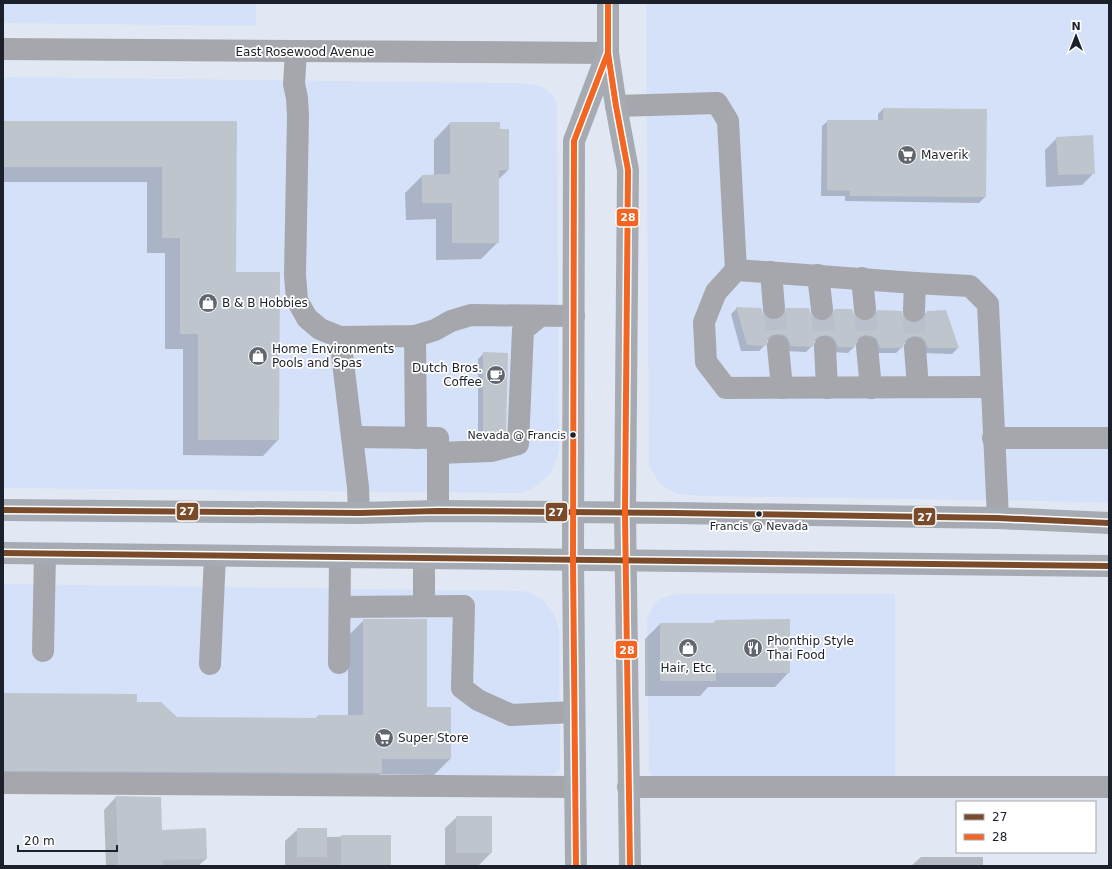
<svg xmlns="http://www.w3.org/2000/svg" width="1112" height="869" viewBox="0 0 1112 869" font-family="'DejaVu Sans',sans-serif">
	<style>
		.built { fill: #d5e1f8 }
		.shadow { fill: #0003 }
		.building { fill: #bec5cd }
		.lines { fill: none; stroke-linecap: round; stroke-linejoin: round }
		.minor-tunnel { stroke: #bac0cb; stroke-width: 22; stroke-dasharray: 22 11; stroke-linecap: butt }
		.minor { stroke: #a5a7ac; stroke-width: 22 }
		.major { stroke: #a6aab2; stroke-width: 22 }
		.bus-1-casing { stroke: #fff; stroke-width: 9 }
		.bus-2-casing { stroke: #fff; stroke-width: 9 }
		.bus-1 { stroke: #7a4b2a; stroke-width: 6 }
		.bus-2 { stroke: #f26522; stroke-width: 6 }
		.bus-dot { fill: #1b202a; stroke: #fff; stroke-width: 1.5 }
		.labels { text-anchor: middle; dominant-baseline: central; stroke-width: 3.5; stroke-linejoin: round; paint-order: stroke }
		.bus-label { font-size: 11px; fill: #1b202a; stroke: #fff; text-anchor: end }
		.street-label { font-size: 12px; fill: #1b202a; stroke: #fff }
		.poi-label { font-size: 12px; fill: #1b202a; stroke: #fff; text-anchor: start }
		.line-badge { stroke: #fff; stroke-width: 1.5 }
		.badge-label { font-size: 11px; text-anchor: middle; font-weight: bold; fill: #fff }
	</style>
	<rect width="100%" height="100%" fill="#e2e8f3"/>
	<g class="built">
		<path d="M 3,3 L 256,3 L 256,26 L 3,23 Z"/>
		<path d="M 646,3 L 1109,3 L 1109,503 L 1042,501 L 705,496 L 677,494 L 660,484 L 649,466 Z"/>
		<path d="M 3,77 L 516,83 L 535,85 L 542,87 L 552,94 L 557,103 L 559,451 L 552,471 L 544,480 L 531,489 L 520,493 L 3,488 Z"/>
		<path d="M 3,584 L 522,591 L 531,593 L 544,601 L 554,614 L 559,630 L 560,769 L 555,774 L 551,775 L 389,776 L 3,773 Z"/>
		<path d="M 676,594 L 895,594 L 895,777 L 659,777 L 652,775 L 649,770 L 647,620 L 653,606 L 660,599 Z"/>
	</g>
	<g class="shadow">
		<path d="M 884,108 L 985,197 L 979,203 L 845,201 L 845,196 L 821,196 L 822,126 L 828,121 L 878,121 L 878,114 Z"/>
		<path d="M 3,122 L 174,123 L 235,273 L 279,273 L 278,440 L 263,456 L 183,455 L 183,349 L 165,349 L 165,253 L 147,253 L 147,182 L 3,182 Z"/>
		<path d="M 450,123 L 508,170 L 498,180 L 498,242 L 481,259 L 436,260 L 436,219 L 406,220 L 405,193 L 422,176 L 434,176 L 434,140 Z"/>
		<path d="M 1057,138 L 1094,173 L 1082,185 L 1046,187 L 1045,150 Z"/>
		<path d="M 737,308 L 763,316 L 769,320 L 775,321 L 780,320 L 781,315 L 787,309 L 811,317 L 817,322 L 823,322 L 828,321 L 829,316 L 835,310 L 854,317 L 859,321 L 866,322 L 871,321 L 872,316 L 878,311 L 902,317 L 906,322 L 914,324 L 919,323 L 921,318 L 927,312 L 945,311 L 958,348 L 952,354 L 922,353 L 908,341 L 903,343 L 902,347 L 896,353 L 874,353 L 860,340 L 855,342 L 854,347 L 848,353 L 832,352 L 818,340 L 813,342 L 812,346 L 806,352 L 785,351 L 771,339 L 766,341 L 765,345 L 759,351 L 741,351 L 731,314 Z"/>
		<path d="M 484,353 L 505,434 L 499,440 L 478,444 L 478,359 Z"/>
		<path d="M 364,620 L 426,708 L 450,759 L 434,775 L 380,774 L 366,788 L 3,786 L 3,694 L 136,703 L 177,718 L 315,719 L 318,716 L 348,716 L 348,636 Z"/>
		<path d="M 716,621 L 789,672 L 775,687 L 708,687 L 700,696 L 645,696 L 645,639 L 660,624 L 712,624 Z"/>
		<path d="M 116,797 L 161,831 L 206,859 L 198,866 L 106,866 L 104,810 Z"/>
		<path d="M 457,817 L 491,817 L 491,853 L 479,865 L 445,865 L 445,828 Z"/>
		<path d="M 298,829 L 326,837 L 390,836 L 390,866 L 285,866 L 285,841 Z"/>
		<path d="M 921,857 L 983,857 L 983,866 L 911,866 Z"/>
	</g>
	<g class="building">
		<path d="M 883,108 L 987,109 L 986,197 L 850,196 L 850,191 L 827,190 L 827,120 L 883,120 Z"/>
		<path d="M 3,121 L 237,121 L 236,272 L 280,272 L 279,440 L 198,440 L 198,334 L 180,334 L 180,238 L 162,238 L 162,167 L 3,167 Z"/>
		<path d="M 450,122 L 500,122 L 500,129 L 509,129 L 509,170 L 499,170 L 499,243 L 452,243 L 452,203 L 422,203 L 422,175 L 450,174 Z"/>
		<path d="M 1093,135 L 1095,174 L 1058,175 L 1056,137 Z"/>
		<path d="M 736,307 L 761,308 L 764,315 L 769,319 L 775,320 L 781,318 L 785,314 L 786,308 L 809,308 L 812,317 L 817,321 L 823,321 L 830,319 L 833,314 L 834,309 L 852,309 L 855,317 L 859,320 L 866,321 L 873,319 L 876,315 L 877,310 L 902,311 L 903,316 L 907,321 L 914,323 L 919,322 L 924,318 L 927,311 L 946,310 L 959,348 L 928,348 L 925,341 L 921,337 L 914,336 L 908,338 L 904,342 L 903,348 L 880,348 L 877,339 L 872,336 L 866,335 L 859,337 L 856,342 L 855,347 L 838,347 L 835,340 L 830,336 L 825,335 L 818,337 L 814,341 L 813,347 L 791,346 L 788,338 L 784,335 L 777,334 L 770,336 L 767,340 L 766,346 L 747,345 Z"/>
		<path d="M 483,352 L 508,353 L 506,434 L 483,439 Z"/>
		<path d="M 363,619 L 427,619 L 427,707 L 451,707 L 451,759 L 382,759 L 382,773 L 3,771 L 3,693 L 137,694 L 137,702 L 161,702 L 177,717 L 318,718 L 318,715 L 363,715 Z"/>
		<path d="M 790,619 L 790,673 L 716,673 L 716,681 L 660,681 L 660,623 L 715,623 L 715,620 Z"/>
		<path d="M 116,796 L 161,797 L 162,830 L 206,828 L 207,859 L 162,860 L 163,866 L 118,866 Z"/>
		<rect x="456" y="816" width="36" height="37"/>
		<rect x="297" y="828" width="30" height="29"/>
		<rect x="341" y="835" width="50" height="31"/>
	</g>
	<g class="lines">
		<g class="minor-tunnel">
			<path d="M 774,308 L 778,346"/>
			<path d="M 822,309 L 825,347"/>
			<path d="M 865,309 L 867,347"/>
			<path d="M 914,311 L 915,348"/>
		</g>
		<g class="minor">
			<path d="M 3,49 L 608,53"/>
			<path d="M 296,52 L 294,84 L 297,98 L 298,116 L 295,275 L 297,300 L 307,318 L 320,329 L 340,337 L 415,336 L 435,330 L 451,321 L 471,315 L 574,316"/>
			<path d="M 616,106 L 717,103 L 728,121 L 736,270 L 915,283 L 970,286 L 988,304 L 998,518"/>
			<path d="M 736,270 L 716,292 L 704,322 L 706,362 L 726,388 L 991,387"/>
			<path d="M 771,272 L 774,308"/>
			<path d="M 818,275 L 822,309"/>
			<path d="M 862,278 L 865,309"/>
			<path d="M 914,311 L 915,283"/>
			<path d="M 415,336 L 416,438"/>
			<path d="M 340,337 L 358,487 L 359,513"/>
			<path d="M 778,346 L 782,388"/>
			<path d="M 825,347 L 827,388"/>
			<path d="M 867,347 L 871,388"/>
			<path d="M 915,348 L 918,387"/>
			<path d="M 352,437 L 438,438 L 438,511"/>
			<path d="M 993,438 L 1109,438"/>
			<path d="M 438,453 L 491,451 L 518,444 L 523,330 L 540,316"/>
			<path d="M 424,558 L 424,606"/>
			<path d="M 340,607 L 464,606 L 462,688 L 478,700 L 511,715 L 574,712"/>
			<path d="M 43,651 L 45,554"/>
			<path d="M 339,663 L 340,557"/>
			<path d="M 210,664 L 215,556"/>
			<path d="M 3,783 L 575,787"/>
			<path d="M 628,787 L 1109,787"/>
		</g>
		<g class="major">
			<path d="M 608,3 L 608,53 L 616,106 L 628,170 L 625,513 L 630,866"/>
			<path d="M 3,510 L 359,513 L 438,511 L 675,513 L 998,518 L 1109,523"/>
			<path d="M 3,553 L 1109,566"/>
			<path d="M 576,866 L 573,560 L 574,141 L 607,54"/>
		</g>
		<defs>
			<g id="bus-1">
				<path d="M 3,510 L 359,513 L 438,511 L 675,513 L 998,518 L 1109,523"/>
				<path d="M 3,553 L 1109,566"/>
			</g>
			<g id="bus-2">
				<path d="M 608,3 L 608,53 L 616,106 L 628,170 L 625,513 L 630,866"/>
				<path d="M 576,866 L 573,560 L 574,141 L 607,55"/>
			</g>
		</defs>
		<use href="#bus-1" class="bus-1-casing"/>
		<use href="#bus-2" class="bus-2-casing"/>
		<use href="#bus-1" class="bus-1"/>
		<use href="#bus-2" class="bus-2"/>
	</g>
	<defs>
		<symbol id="supermarket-disc" viewBox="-11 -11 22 22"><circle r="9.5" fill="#616670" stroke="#fff"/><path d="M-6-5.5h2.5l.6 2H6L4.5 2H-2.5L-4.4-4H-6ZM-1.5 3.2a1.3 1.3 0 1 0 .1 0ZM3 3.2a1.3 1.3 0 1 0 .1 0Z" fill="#fff"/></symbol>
		<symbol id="shop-disc" viewBox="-11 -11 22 22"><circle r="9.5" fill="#616670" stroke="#fff"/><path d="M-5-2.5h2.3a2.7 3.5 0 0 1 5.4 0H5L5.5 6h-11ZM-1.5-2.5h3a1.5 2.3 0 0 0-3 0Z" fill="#fff"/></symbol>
		<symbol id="cafe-disc" viewBox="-11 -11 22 22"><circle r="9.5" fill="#616670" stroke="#fff"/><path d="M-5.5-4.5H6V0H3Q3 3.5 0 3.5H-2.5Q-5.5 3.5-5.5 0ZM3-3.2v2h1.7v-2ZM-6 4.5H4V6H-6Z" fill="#fff"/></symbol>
		<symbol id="restaurant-disc" viewBox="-11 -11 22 22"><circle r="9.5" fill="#616670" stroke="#fff"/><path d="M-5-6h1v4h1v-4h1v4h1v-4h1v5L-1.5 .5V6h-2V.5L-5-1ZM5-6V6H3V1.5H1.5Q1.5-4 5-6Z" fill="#fff"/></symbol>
	</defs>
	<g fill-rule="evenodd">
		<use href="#supermarket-disc" x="896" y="144" width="22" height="22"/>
		<use href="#shop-disc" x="197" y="292" width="22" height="22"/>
		<use href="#shop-disc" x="247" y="345" width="22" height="22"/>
		<use href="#cafe-disc" x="485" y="364" width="22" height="22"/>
		<use href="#shop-disc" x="677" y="637" width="22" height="22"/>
		<use href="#restaurant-disc" x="742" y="637" width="22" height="22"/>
		<use href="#supermarket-disc" x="373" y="727" width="22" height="22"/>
	</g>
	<g class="bus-dot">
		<circle cx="573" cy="435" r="3.5"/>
		<circle cx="759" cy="514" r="3.5"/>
	</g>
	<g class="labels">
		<g class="bus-label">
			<text x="566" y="435">Nevada @ Francis</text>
			<text x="759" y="526" text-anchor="middle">Francis @ Nevada</text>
		</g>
		<g class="street-label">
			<text x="305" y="52">East Rosewood Avenue</text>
		</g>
		<g class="poi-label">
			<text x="921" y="155">Maverik</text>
			<text x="222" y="303">B &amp; B Hobbies</text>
			<text x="272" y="349">Home Environments<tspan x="272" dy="14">Pools and Spas</tspan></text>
			<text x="482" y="368" text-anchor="end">Dutch Bros.<tspan x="482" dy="14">Coffee</tspan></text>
			<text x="767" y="641">Phonthip Style<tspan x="767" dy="14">Thai Food</tspan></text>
			<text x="688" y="668" text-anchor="middle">Hair, Etc.</text>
			<text x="398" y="738">Super Store</text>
		</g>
	</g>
	<g class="line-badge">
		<rect x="616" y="208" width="23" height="19" rx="4" fill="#f26522"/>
		<rect x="176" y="502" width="23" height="19" rx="4" fill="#7a4b2a"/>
		<rect x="545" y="502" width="23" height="20" rx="4" fill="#7a4b2a"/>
		<rect x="913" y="507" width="23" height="19" rx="4" fill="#7a4b2a"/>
		<rect x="615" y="640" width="23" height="19" rx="4" fill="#f26522"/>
	</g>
	<g class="badge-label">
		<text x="628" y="221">28</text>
		<text x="187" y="515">27</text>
		<text x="556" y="516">27</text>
		<text x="925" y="521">27</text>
		<text x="627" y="654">28</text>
	</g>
	<rect width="1112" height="869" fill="none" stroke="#1b202a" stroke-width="8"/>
	<rect x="956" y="801" width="140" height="52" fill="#ffffff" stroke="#a4a6aa"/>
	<rect x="964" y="814" width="20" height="6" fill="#7a4b2a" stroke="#a4a6aa"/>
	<text x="992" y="821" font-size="12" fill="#1b202a">27</text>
	<rect x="964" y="834" width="20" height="6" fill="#f26522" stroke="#a4a6aa"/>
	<text x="992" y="841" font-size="12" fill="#1b202a">28</text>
	<g transform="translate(1076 36)" stroke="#ffffff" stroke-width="3" paint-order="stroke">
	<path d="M0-3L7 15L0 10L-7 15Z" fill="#1b202a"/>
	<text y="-6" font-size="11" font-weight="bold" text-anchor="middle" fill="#1b202a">N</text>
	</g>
	<path d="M18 845v6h99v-6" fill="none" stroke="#1b202a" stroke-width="2"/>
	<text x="24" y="845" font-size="12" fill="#1b202a" stroke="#ffffff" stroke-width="3" paint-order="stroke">20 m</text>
</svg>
